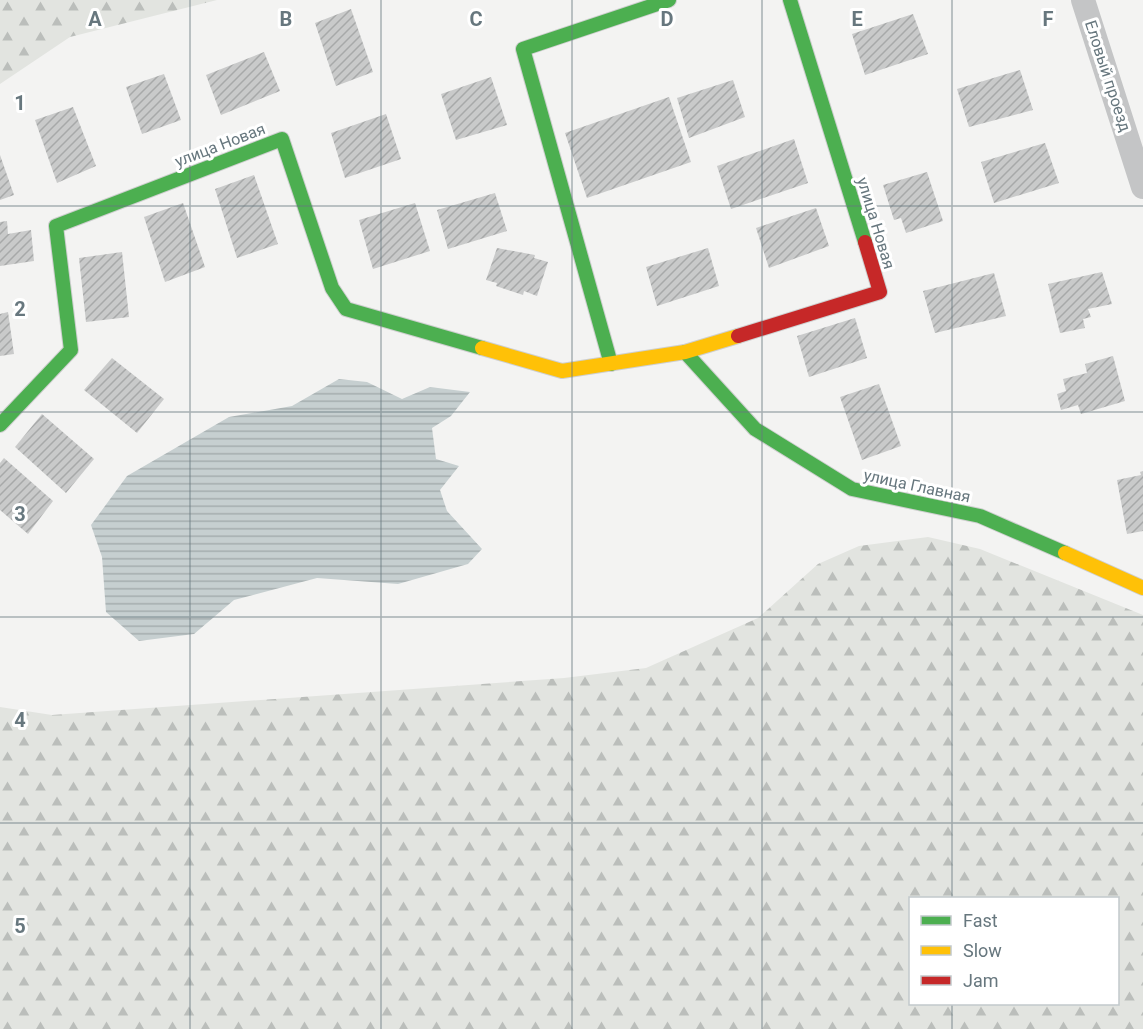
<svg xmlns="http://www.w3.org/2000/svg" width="1143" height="1029" viewBox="0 0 1143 1029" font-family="Roboto,sans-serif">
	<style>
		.forest { fill: url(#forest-firs); fill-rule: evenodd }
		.water { fill: url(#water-rules) }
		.building { fill: url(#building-hatch) }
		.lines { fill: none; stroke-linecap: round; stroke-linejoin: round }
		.fast-casing { stroke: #cecfcf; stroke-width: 16 }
		.slow-casing { stroke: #cecfcf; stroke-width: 16 }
		.jam-casing { stroke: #cecfcf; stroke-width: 16 }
		.street { stroke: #c4c5c6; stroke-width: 24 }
		.fast { stroke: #4caf50; stroke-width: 14 }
		.slow { stroke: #ffc107; stroke-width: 14 }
		.jam { stroke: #c62828; stroke-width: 14 }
		.grid { fill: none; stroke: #67777e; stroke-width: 1.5; stroke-opacity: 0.55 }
		.labels { text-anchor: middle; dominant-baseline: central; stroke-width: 6; stroke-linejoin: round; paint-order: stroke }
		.street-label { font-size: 16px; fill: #67777e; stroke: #fff }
		.grid-label { font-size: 20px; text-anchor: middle; font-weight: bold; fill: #67777e; stroke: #fff; stroke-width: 6; stroke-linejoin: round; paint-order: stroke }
	</style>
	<defs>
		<pattern id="forest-firs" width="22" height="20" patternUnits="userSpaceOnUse" patternTransform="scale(1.5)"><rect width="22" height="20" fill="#e2e4e0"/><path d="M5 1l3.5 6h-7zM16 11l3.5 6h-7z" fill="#bbbebb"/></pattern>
		<pattern id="water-rules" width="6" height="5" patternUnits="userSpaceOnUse" patternTransform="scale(1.5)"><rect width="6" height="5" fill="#c6cfd0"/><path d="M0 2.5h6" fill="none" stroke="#a5adae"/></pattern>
		<pattern id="building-hatch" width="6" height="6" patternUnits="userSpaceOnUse" patternTransform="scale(1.5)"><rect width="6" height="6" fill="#c9caca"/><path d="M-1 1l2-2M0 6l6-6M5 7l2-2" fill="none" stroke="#a7a9a9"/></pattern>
	</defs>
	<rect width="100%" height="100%" fill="#f3f3f2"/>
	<g class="forest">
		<path d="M 0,0 L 217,0 L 70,37 L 0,84 Z"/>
		<path d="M 928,537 L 980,549 L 1143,615 L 1143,1029 L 0,1029 L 0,707 L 52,715 L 564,678 L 646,668 L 758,618 L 818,564 L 859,546 ZM 1118,898 L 1118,1004 L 910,1004 L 910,898 Z"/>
	</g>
	<path class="water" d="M 339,379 L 367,382 L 402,399 L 430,387 L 470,392 L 451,416 L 432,428 L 436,459 L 459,466 L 440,490 L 447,511 L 482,549 L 468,564 L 398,584 L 317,578 L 234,600 L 194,634 L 139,641 L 106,612 L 102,557 L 91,525 L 127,476 L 229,417 L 292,406 Z"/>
	<g class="building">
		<path d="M 351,9 L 373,72 L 336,86 L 315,23 Z"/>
		<path d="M 913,14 L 928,54 L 865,75 L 852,34 Z"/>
		<path d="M 264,52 L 280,91 L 221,115 L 206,75 Z"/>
		<path d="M 1020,70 L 1033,110 L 969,127 L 957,89 Z"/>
		<path d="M 164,74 L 181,120 L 142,134 L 126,87 Z"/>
		<path d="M 491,77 L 507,125 L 456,140 L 441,94 Z"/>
		<path d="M 733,80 L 745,117 L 689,138 L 677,98 Z"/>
		<path d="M 669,97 L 691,162 L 587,198 L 565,133 Z"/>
		<path d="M 73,107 L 96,166 L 57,183 L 35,120 Z"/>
		<path d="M 386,114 L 401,159 L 345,178 L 331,133 Z"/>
		<path d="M 794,139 L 808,183 L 731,209 L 717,166 Z"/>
		<path d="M 1045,143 L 1059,183 L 994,203 L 981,162 Z"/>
		<path d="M 0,155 L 14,195 L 0,200 Z"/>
		<path d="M 927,172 L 943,221 L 906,233 L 901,218 L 894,220 L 883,185 Z"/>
		<path d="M 254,175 L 278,244 L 237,258 L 215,189 Z"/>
		<path d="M 495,193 L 507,231 L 448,249 L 437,210 Z"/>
		<path d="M 183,203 L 205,267 L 165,282 L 144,217 Z"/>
		<path d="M 415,203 L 430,251 L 373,269 L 359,220 Z"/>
		<path d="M 816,208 L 829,246 L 769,268 L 756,228 Z"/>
		<path d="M 7,221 L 8,234 L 31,230 L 34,261 L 0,266 L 0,222 Z"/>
		<path d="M 497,248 L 535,255 L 534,258 L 548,262 L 537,296 L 524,291 L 523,295 L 496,286 L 497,283 L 486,280 Z"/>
		<path d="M 708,248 L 719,286 L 657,306 L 646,267 Z"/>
		<path d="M 122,252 L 129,317 L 86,322 L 79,258 Z"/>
		<path d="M 1102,272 L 1112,304 L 1088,309 L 1091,317 L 1083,319 L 1085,328 L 1060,333 L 1048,284 Z"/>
		<path d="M 994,273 L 1006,316 L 935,333 L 923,291 Z"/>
		<path d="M 8,312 L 14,354 L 0,356 L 0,314 Z"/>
		<path d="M 855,318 L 867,358 L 809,377 L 797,336 Z"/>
		<path d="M 1113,356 L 1125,401 L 1081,414 L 1078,405 L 1061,410 L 1057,394 L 1066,391 L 1063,379 L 1087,373 L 1085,364 Z"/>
		<path d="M 112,358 L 164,399 L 137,433 L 84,390 Z"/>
		<path d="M 879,384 L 901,446 L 862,460 L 840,397 Z"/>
		<path d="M 42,414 L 94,459 L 66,493 L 15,447 Z"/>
		<path d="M 4,458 L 53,501 L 28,534 L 0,510 L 0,463 Z"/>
		<path d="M 1143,471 L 1143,531 L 1127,534 L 1117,480 L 1141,475 L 1140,472 Z"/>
	</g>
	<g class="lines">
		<defs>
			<g id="fast">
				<path d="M 790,0 L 865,242"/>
				<path d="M 685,352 L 755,429 L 852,489 L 980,516 L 1065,553"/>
				<path d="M 611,364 L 523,49 L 669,0"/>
				<path d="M 0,425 L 71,350 L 56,226 L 282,139 L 332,288 L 346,309 L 482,348"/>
			</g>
			<g id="slow">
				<path d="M 482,348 L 562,371 L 685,352 L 738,336"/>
				<path d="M 1065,553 L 1143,588"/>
			</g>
			<path id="jam" d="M 738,336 L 880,292 L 865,242"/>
		</defs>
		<use href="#fast" class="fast-casing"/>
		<use href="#slow" class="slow-casing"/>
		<use href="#jam" class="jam-casing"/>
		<path class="street" d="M 1083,0 L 1143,187"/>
		<use href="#fast" class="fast"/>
		<use href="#slow" class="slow"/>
		<use href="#jam" class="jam"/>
	</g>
	<path class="grid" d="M 190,0 L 190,1029M 381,0 L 381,1029M 572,0 L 572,1029M 762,0 L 762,1029M 952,0 L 952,898M 0,206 L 1143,206M 0,412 L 1143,412M 0,617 L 1143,617M 0,823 L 1143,823M 952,1004 L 952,1029"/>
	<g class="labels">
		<g class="street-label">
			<text transform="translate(1108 76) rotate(72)">Еловый проезд</text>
			<text transform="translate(220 145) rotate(-21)">улица Новая</text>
			<text transform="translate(876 223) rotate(73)">улица Новая</text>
			<text transform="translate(917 486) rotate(12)">улица Главная</text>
		</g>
	</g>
	<g class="grid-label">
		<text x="95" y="26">A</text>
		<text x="286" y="26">B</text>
		<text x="476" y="26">C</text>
		<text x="667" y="26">D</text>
		<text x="857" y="26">E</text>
		<text x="1048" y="26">F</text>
		<text x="20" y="110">1</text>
		<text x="20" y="316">2</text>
		<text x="20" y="521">3</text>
		<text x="20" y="727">4</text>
		<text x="20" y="933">5</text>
	</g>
	<rect x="909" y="897" width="210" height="108" fill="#ffffff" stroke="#c2c9cb" stroke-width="1.5"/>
	<rect x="921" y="916" width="30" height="9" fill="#4caf50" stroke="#c2c9cb" stroke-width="1.5"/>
	<text x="963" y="927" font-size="18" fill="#67777e">Fast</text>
	<rect x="921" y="946" width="30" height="9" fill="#ffc107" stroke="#c2c9cb" stroke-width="1.5"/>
	<text x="963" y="957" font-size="18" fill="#67777e">Slow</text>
	<rect x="921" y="976" width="30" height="9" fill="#c62828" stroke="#c2c9cb" stroke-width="1.5"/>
	<text x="963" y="987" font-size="18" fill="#67777e">Jam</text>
</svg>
